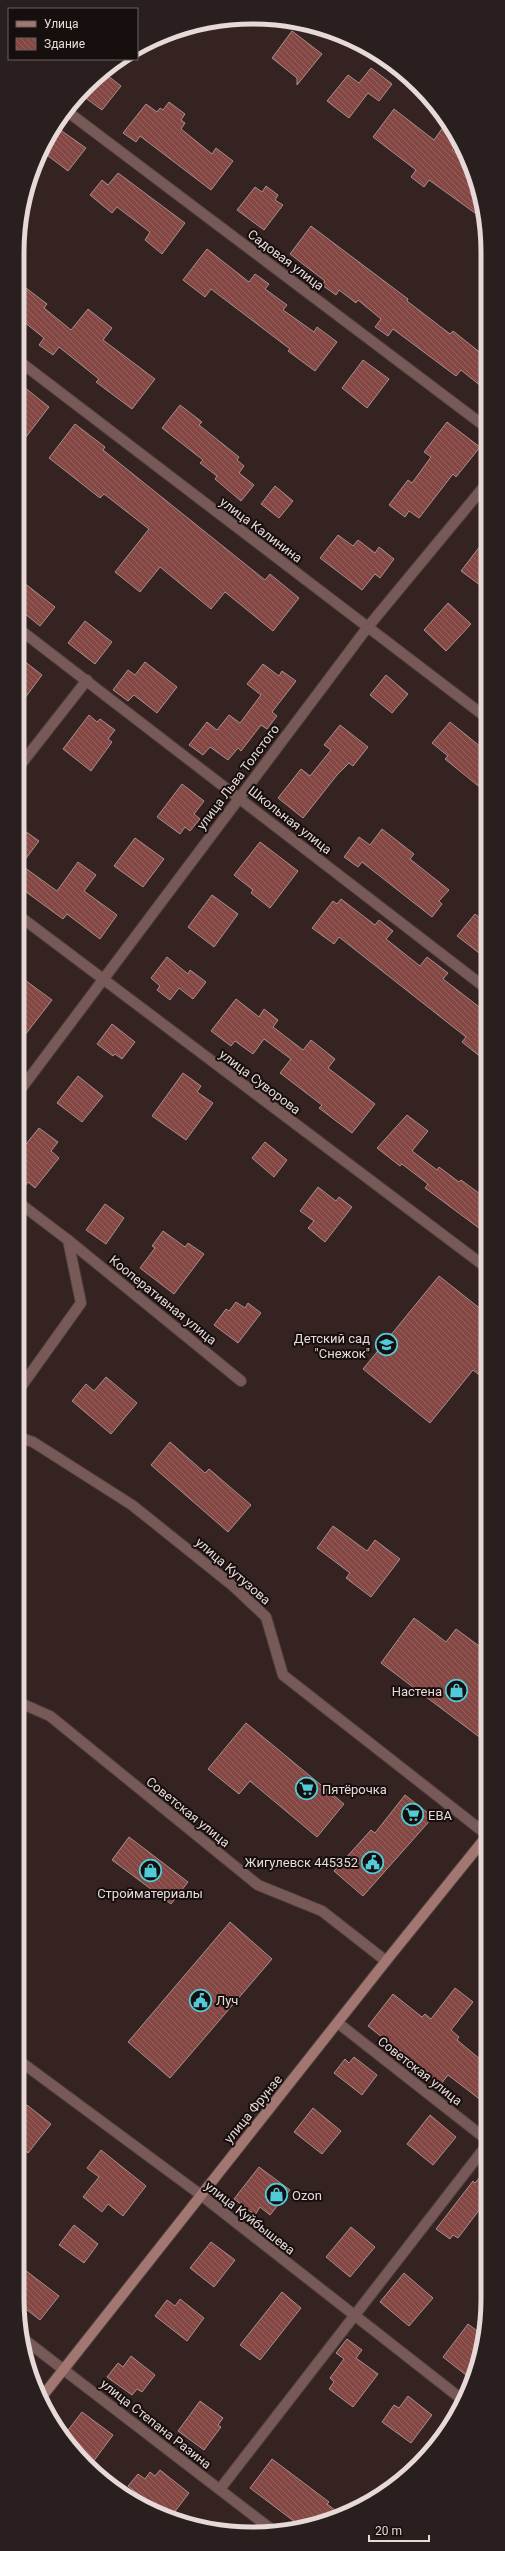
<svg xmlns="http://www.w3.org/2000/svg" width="505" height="2551" viewBox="0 0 505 2551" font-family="Roboto,sans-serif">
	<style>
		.building { fill: url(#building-back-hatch); stroke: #a68f8c }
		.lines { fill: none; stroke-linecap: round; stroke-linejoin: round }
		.lane-casing { stroke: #51403e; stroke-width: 12 }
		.street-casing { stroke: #51403e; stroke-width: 12 }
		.secondary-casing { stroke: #51403e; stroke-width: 12 }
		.lane { stroke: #775a57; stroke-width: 10 }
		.street { stroke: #775a57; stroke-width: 10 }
		.secondary { stroke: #a27671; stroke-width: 10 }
		.labels { text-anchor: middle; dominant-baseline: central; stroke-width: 4; stroke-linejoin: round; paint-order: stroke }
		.street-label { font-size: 13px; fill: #e6d9d8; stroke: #170f0e }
		.poi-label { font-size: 13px; fill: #e6d9d8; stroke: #170f0e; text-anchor: start }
		.rim { fill: none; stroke: #e6d9d8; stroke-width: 5 }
	</style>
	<defs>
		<pattern id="building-back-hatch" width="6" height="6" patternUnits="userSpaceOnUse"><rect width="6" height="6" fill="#844743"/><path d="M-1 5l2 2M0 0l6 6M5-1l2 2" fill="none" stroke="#95615d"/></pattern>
	</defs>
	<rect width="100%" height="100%" fill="#352321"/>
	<g class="building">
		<path d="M 292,31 L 322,54 L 297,85 L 297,78 L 272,58 Z"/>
		<path d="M 371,68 L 392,84 L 379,101 L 368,93 L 349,118 L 327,101 L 348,75 L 359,83 Z"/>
		<path d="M 103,72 L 121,86 L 102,110 L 83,96 Z"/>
		<path d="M 169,102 L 185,114 L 181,120 L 185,123 L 181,129 L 212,154 L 216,148 L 233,161 L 211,190 L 140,136 L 136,142 L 123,133 L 146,104 L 157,112 L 160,108 L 163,110 Z"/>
		<path d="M 394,109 L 434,140 L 446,123 L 459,141 L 452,150 L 467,162 L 482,218 L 429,180 L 424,187 L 411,177 L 416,170 L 373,137 Z"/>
		<path d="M 59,129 L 86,148 L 68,171 L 43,152 Z"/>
		<path d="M 118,173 L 185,223 L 162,254 L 145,240 L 150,232 L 117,207 L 112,213 L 90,195 L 102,180 L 108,185 Z"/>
		<path d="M 266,186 L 278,195 L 275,200 L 283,205 L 264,230 L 237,210 L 255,187 L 262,192 Z"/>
		<path d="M 311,226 L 408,299 L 407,301 L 450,334 L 453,331 L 487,358 L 487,391 L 461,370 L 456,376 L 393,329 L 388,336 L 375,327 L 381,319 L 358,300 L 356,303 L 339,290 L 336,295 L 322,285 L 325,281 L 290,254 Z"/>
		<path d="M 207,249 L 249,282 L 255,274 L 269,284 L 265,289 L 287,305 L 283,310 L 314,332 L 317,327 L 337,342 L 315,371 L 288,351 L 290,349 L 211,289 L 205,297 L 183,280 Z"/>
		<path d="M 26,288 L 47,304 L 44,308 L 71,330 L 88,309 L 112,328 L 103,340 L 155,379 L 132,409 L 96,382 L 99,379 L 59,347 L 53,355 L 39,345 L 44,338 L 19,318 L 19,297 Z"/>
		<path d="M 363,360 L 389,379 L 367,408 L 342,388 Z"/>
		<path d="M 19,383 L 49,407 L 19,446 Z"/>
		<path d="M 180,405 L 202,422 L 199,425 L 239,457 L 237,460 L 244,466 L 239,473 L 254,485 L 241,501 L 215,479 L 217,476 L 200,463 L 203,460 L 162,428 Z"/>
		<path d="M 447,422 L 480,447 L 456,477 L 453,474 L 419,518 L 409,511 L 405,517 L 389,505 L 408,480 L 412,483 L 431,457 L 424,452 Z"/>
		<path d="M 75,424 L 105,447 L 103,450 L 265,580 L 270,574 L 299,598 L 273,631 L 225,592 L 211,609 L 160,567 L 140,592 L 115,572 L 149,529 L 104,494 L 100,498 L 49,458 Z"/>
		<path d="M 275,486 L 293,501 L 279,518 L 261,504 Z"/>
		<path d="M 338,535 L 353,546 L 358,540 L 375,553 L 379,547 L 394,559 L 380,578 L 375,574 L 362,590 L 320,558 Z"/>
		<path d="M 487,537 L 487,576 L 480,585 L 461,571 Z"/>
		<path d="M 19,579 L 55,607 L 40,626 L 19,609 Z"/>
		<path d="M 448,603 L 471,624 L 446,651 L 424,630 Z"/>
		<path d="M 85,621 L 112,642 L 95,664 L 68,643 Z"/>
		<path d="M 19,657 L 42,675 L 19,706 Z"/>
		<path d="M 145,662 L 177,687 L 157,713 L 134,695 L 128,701 L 113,690 L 128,670 L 135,675 Z"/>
		<path d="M 263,664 L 279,676 L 282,671 L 296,681 L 272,712 L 277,716 L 267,729 L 261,725 L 241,751 L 238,748 L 228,760 L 210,747 L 203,755 L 189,745 L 207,722 L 217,730 L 229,715 L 240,723 L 261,695 L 247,684 Z"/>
		<path d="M 386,675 L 408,694 L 392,713 L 370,695 Z"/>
		<path d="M 89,715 L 97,722 L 100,719 L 115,730 L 108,739 L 112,742 L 91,771 L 63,749 Z"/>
		<path d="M 450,722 L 486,751 L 487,793 L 445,759 L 448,756 L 432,743 Z"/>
		<path d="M 340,725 L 368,747 L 353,766 L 349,763 L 337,775 L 303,818 L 278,798 L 301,769 L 310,776 L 331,750 L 324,745 Z"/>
		<path d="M 182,784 L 204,801 L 194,814 L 200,819 L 190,831 L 185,827 L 180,834 L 157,817 Z"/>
		<path d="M 18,826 L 39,841 L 21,865 L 57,891 L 78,862 L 96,875 L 84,891 L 117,915 L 100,939 L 67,914 L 63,919 L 18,886 Z"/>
		<path d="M 382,829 L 414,854 L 410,859 L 449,890 L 439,901 L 442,904 L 432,917 L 362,862 L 358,867 L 344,857 L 359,837 L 370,845 Z"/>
		<path d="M 135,838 L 164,859 L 143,887 L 114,866 Z"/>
		<path d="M 260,842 L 298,871 L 270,908 L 251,893 L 253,890 L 234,875 Z"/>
		<path d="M 212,895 L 238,914 L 214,947 L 188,927 Z"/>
		<path d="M 341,899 L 375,925 L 379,920 L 393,931 L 386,939 L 420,966 L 427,957 L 448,973 L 443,979 L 487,1013 L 487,1062 L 462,1042 L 466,1037 L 339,937 L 334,944 L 312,928 L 333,901 L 337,904 Z"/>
		<path d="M 475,914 L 487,924 L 487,959 L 457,936 Z"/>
		<path d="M 167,957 L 188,974 L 190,970 L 206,982 L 193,999 L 179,988 L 170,1000 L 157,990 L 160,986 L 151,978 Z"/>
		<path d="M 18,975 L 52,1000 L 18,1044 Z"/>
		<path d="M 236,999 L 259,1017 L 264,1009 L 278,1020 L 273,1027 L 303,1050 L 311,1040 L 335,1059 L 328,1068 L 375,1104 L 352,1133 L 319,1108 L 322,1105 L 280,1073 L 291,1059 L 264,1039 L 253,1054 L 235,1041 L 231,1046 L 211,1031 Z"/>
		<path d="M 112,1024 L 135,1042 L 122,1059 L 115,1054 L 113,1056 L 97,1044 Z"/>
		<path d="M 183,1073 L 201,1086 L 197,1092 L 213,1103 L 186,1140 L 152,1116 Z"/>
		<path d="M 78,1076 L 103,1096 L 82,1122 L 57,1103 Z"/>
		<path d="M 407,1115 L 428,1131 L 412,1151 L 437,1170 L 439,1167 L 459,1182 L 461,1180 L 487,1199 L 487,1234 L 425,1188 L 428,1184 L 402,1164 L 400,1166 L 377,1148 Z"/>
		<path d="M 39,1128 L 58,1142 L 51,1151 L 59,1158 L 35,1188 L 28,1182 L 18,1196 L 18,1154 Z"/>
		<path d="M 265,1142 L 287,1160 L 274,1177 L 252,1158 Z"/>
		<path d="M 318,1187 L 336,1201 L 339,1197 L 352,1207 L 325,1242 L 308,1228 L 314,1221 L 300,1211 Z"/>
		<path d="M 105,1204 L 124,1218 L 106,1244 L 86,1230 Z"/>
		<path d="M 163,1231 L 185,1247 L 188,1243 L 204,1254 L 174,1294 L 140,1268 L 155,1248 L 152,1246 Z"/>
		<path d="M 439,1276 L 487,1314 L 487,1381 L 473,1370 L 430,1423 L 363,1369 Z"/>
		<path d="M 236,1302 L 245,1308 L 248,1303 L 261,1313 L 238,1343 L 214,1325 L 226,1309 L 229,1311 Z"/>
		<path d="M 106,1377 L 137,1403 L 111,1434 L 72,1401 L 86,1384 L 94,1391 Z"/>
		<path d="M 170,1442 L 205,1473 L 209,1469 L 251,1505 L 228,1532 L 151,1465 Z"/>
		<path d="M 333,1526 L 367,1551 L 375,1540 L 400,1559 L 371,1597 L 346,1578 L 350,1573 L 317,1548 Z"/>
		<path d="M 414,1618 L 446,1642 L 456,1629 L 486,1651 L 486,1742 L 381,1663 Z"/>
		<path d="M 246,1723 L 344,1804 L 317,1837 L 250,1781 L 239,1794 L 208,1769 Z"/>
		<path d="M 405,1795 L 433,1817 L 363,1896 L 334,1871 L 371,1830 L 375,1833 Z"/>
		<path d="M 129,1837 L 188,1882 L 171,1904 L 112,1860 Z"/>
		<path d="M 230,1922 L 272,1959 L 170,2078 L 128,2042 Z"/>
		<path d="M 455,1988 L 473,2002 L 451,2030 L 459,2037 L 457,2040 L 486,2064 L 486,2104 L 448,2075 L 441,2084 L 368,2026 L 393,1994 L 422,2017 L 425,2014 L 431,2019 Z"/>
		<path d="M 354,2057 L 377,2075 L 362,2095 L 334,2073 L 345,2059 L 349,2063 Z"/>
		<path d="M 27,2105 L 51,2124 L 28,2153 L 17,2144 L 17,2117 Z"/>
		<path d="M 313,2108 L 341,2131 L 322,2154 L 294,2132 Z"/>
		<path d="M 430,2115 L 456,2137 L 433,2165 L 407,2144 Z"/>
		<path d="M 101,2150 L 146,2186 L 123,2216 L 108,2204 L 102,2212 L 83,2197 L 99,2177 L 87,2168 Z"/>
		<path d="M 259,2167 L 290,2190 L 270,2215 L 260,2207 L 255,2215 L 234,2199 Z"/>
		<path d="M 486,2170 L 486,2201 L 458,2238 L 453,2235 L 450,2239 L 436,2229 L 473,2181 L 475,2183 Z"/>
		<path d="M 74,2225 L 98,2244 L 84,2263 L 59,2245 Z"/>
		<path d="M 351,2227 L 375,2247 L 350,2277 L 326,2257 Z"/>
		<path d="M 211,2242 L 235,2260 L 214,2287 L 190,2268 Z"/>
		<path d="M 17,2264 L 59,2296 L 40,2320 L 18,2303 Z"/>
		<path d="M 404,2273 L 433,2298 L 409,2326 L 380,2302 Z"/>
		<path d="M 282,2292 L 301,2308 L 260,2360 L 240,2345 Z"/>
		<path d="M 180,2299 L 204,2318 L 187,2341 L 155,2316 L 167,2300 L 175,2306 Z"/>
		<path d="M 468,2324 L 481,2334 L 477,2339 L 482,2343 L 471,2379 L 443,2357 Z"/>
		<path d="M 347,2339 L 362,2350 L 356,2358 L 378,2374 L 353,2407 L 329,2389 L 334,2382 L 330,2378 L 344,2359 L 336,2353 Z"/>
		<path d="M 131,2356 L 155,2375 L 142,2392 L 137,2389 L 132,2395 L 107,2377 L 118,2363 L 123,2367 Z"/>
		<path d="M 408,2396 L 432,2415 L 411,2443 L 382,2422 L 394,2405 L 399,2408 Z"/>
		<path d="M 200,2401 L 223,2418 L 218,2425 L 221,2427 L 204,2450 L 178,2431 Z"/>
		<path d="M 82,2412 L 113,2435 L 93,2462 L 85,2457 L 83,2460 L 65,2434 Z"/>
		<path d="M 272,2459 L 329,2502 L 327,2504 L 340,2514 L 328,2522 L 299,2525 L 250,2488 Z"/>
		<path d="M 160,2470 L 189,2493 L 170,2518 L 128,2486 L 138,2474 L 145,2479 L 150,2472 L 155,2476 Z"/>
	</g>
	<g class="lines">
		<defs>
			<g id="lane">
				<path d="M 18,768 L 87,680"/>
				<path d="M 220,2489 L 486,2146"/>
			</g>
			<g id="street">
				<path d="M 68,112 L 487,428"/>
				<path d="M 19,361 L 487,718"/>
				<path d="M 19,629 L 487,989"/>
				<path d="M 18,915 L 487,1268"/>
				<path d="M 18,1093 L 367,628 L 487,483"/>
				<path d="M 68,1240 L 241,1381"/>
				<path d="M 18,1391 L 81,1303 L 68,1240 L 18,1202"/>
				<path d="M 18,1437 L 33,1442 L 132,1505 L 232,1585 L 266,1617 L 283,1675 L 486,1834"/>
				<path d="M 18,1702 L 50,1716 L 258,1885 L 322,1911 L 386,1961"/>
				<path d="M 338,2023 L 486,2139"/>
				<path d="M 17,2059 L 201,2195 L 464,2401"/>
				<path d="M 25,2340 L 271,2529"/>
			</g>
			<path id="secondary" d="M 41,2398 L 386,1961 L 486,1837"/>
		</defs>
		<use href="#lane" class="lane-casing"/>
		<use href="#street" class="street-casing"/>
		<use href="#secondary" class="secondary-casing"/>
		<use href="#lane" class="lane"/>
		<use href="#street" class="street"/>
		<use href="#secondary" class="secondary"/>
	</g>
	<defs>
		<symbol id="school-ring" viewBox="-11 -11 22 22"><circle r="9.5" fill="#170f0e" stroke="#52cbd8" stroke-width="1.5"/><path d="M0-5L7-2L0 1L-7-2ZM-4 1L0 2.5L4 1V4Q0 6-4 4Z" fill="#52cbd8"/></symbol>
		<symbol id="shop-ring" viewBox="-11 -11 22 22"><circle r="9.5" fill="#170f0e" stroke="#52cbd8" stroke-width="1.5"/><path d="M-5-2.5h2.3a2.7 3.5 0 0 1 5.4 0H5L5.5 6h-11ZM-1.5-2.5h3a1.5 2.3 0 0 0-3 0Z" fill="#52cbd8"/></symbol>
		<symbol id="supermarket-ring" viewBox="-11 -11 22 22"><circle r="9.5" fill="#170f0e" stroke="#52cbd8" stroke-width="1.5"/><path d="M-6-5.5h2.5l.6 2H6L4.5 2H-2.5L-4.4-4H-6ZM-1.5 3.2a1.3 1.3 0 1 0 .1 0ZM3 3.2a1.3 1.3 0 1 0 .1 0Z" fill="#52cbd8"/></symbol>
		<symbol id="civic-ring" viewBox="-11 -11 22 22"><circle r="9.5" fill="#170f0e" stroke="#52cbd8" stroke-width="1.5"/><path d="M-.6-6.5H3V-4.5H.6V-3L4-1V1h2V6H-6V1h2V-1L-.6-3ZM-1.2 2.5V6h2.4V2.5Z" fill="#52cbd8"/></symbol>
	</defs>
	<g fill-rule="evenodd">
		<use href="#school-ring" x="374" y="1332" width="25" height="25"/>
		<use href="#shop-ring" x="444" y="1678" width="25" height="25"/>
		<use href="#supermarket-ring" x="294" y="1776" width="25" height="25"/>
		<use href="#supermarket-ring" x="400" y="1802" width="25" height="25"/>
		<use href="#civic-ring" x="360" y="1850" width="25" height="25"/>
		<use href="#shop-ring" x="138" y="1858" width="25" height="25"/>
		<use href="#civic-ring" x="188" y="1988" width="25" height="25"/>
		<use href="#shop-ring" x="264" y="2182" width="25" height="25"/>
	</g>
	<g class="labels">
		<g class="street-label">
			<text transform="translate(286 260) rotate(37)">Садовая улица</text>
			<text transform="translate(261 530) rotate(37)">улица Калинина</text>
			<text transform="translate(238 777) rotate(-53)">улица Льва Толстого</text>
			<text transform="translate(290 820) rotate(38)">Школьная улица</text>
			<text transform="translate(260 1082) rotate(37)">улица Суворова</text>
			<text transform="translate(163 1300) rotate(39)">Кооперативная улица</text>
			<text transform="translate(233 1571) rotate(41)">улица Кутузова</text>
			<text transform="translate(188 1812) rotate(39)">Советская улица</text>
			<text transform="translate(420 2071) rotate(38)">Советская улица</text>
			<text transform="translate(253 2109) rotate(-51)">улица Фрунзе</text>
			<text transform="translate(250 2218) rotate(38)">улица Куйбышева</text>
			<text transform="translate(156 2424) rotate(38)">улица Степана Разина</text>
		</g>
		<g class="poi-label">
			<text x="370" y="1338" text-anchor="end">Детский сад<tspan x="370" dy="15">"Снежок"</tspan></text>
			<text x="442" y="1691" text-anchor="end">Настена</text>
			<text x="322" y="1789">Пятёрочка</text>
			<text x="428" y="1815">ЕВА</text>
			<text x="358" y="1862" text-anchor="end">Жигулевск 445352</text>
			<text x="150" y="1893" text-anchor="middle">Стройматериалы</text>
			<text x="216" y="2000">Луч</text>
			<text x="292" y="2195">Ozon</text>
		</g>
	</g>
	<path d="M0 0H505V2551H0ZM252 24H253A228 228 0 0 1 481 252V2299A228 228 0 0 1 253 2527H252A228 228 0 0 1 24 2299V252A228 228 0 0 1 252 24Z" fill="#281f1e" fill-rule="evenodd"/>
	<path class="rim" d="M252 24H253A228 228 0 0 1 481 252V2299A228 228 0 0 1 253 2527H252A228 228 0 0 1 24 2299V252A228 228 0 0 1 252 24Z"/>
	<rect x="8" y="8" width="130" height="52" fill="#170f0e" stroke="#6a605f"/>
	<rect x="16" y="21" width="20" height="6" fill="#a27671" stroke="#6a605f"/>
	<text x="44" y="28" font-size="12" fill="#e6d9d8">Улица</text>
	<rect x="16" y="38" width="20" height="12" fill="url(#building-back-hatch)" stroke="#6a605f"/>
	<text x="44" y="48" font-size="12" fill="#e6d9d8">Здание</text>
	<path d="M369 2535v6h60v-6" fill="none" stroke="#e6d9d8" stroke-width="2"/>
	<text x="375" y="2535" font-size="12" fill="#e6d9d8" stroke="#170f0e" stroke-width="3" paint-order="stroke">20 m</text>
</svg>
